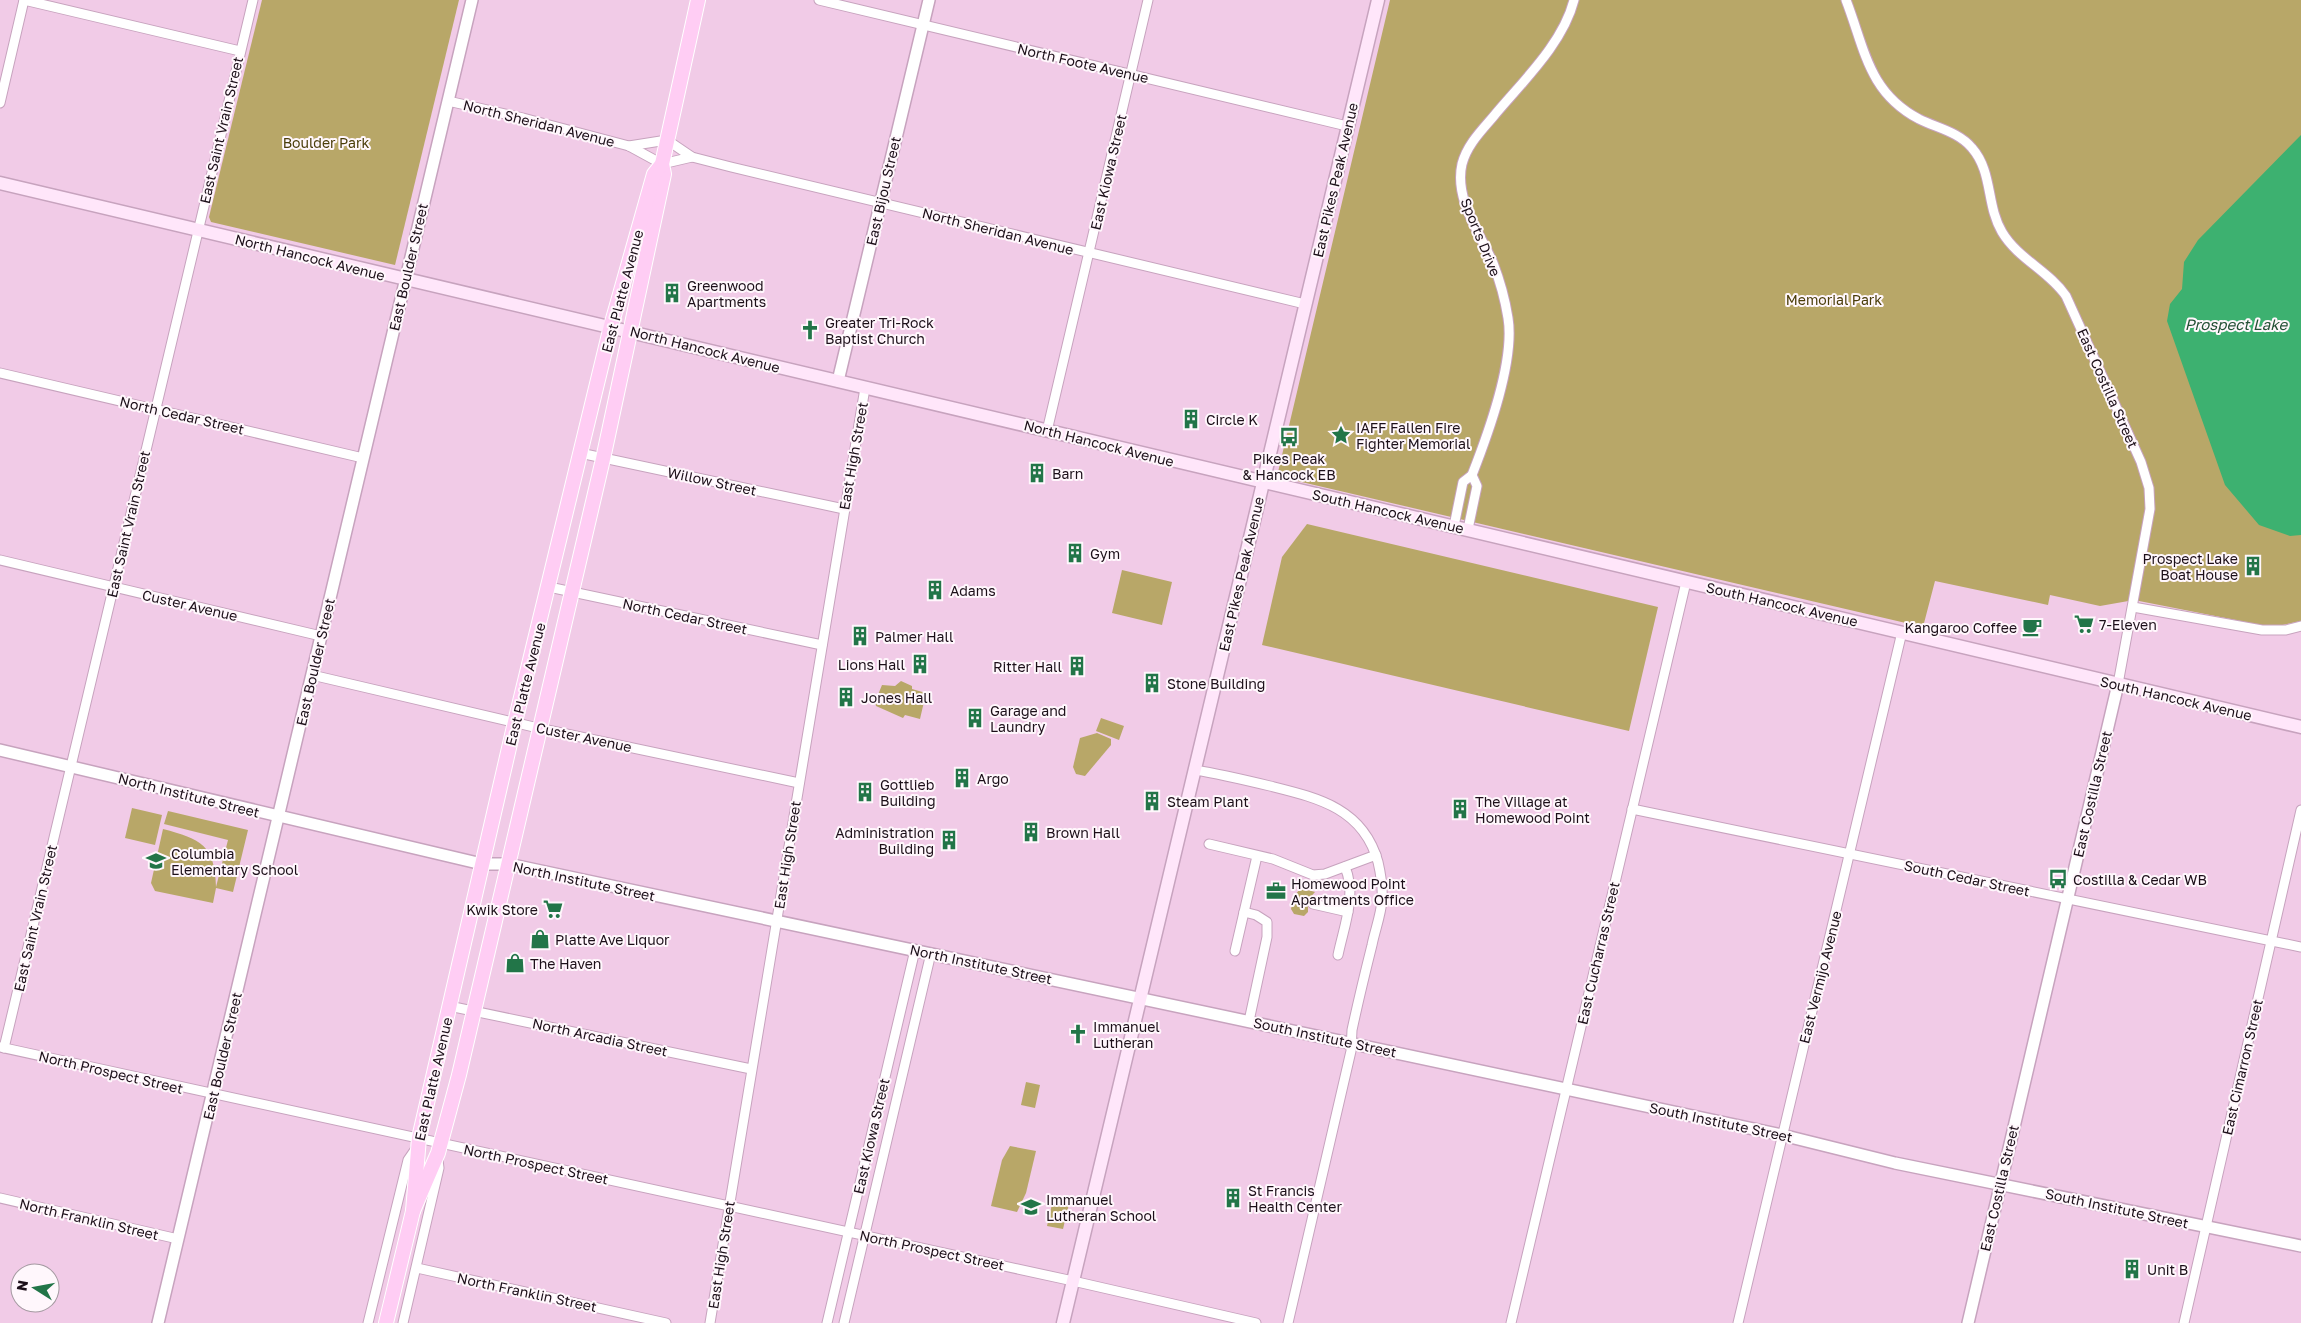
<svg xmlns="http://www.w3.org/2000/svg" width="2301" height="1323" viewBox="0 0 2301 1323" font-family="'Golos Text',sans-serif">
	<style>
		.green { fill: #b8a768 }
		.water { fill: #3db170 }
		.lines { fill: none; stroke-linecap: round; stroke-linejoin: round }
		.minor-casing { stroke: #c7a3be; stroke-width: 11 }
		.tertiary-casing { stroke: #c7a3be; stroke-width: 14 }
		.secondary-casing { stroke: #c7a3be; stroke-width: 15 }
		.primary-casing { stroke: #fff; stroke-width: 16 }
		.minor { stroke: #fff; stroke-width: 9 }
		.tertiary { stroke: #fff; stroke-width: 11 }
		.secondary { stroke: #ffe6fa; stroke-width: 12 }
		.primary { stroke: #ffcdf4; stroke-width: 14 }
		.labels { text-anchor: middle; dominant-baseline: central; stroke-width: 4; stroke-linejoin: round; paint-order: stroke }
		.street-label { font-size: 14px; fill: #1c0f19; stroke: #fff7fc }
		.park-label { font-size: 14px; fill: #4a3d09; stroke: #fff7fc }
		.poi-label { font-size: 14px; fill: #1c0f19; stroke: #fff7fc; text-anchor: start }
		.water-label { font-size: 15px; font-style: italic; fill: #235035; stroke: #fff7fc }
	</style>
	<rect width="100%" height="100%" fill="#f1cbe7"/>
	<g class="green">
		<path d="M 262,0 L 459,0 L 395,265 L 211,222 L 209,217 Z"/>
		<path d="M 1390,0 L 2301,0 L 2301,621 L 2278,626 L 2266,626 L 2134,600 L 2100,606 L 2050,595 L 2048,605 L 1935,581 L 1923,627 L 1280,477 L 1278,472 Z"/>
		<path d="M 1307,524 L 1658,607 L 1629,731 L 1262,645 L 1282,557 Z"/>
		<path d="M 1122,570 L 1172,582 L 1162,625 L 1112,613 Z"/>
		<path d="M 901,681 L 912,686 L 912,689 L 926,693 L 920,719 L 905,715 L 903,718 L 876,706 L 875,702 L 882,685 L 895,686 Z"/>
		<path d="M 1101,718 L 1124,726 L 1119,740 L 1096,731 Z"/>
		<path d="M 1097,733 L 1111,739 L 1111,745 L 1085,776 L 1076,774 L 1073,767 L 1080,738 Z"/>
		<path d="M 132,808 L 162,815 L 155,845 L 125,838 Z"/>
		<path d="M 168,811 L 248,830 L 233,892 L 216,888 L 213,903 L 155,891 L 151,883 L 163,829 C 201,839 215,845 216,887 L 228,840 L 164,824 Z"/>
		<path d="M 1301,888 L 1315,892 L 1308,900 L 1308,912 L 1304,916 L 1294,914 L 1291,909 L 1294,896 Z"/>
		<path d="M 1026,1082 L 1040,1085 L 1035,1108 L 1021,1105 Z"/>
		<path d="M 1010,1146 L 1036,1151 L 1026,1193 L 1017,1212 L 991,1206 L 1002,1160 Z"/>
		<path d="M 1053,1200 L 1069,1204 L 1063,1229 L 1047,1226 Z"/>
	</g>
	<path class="water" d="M 2301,135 L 2301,535 L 2290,536 L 2259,525 L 2225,485 L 2167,321 L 2170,304 L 2182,289 L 2184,262 L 2198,240 Z"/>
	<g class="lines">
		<defs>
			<g id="minor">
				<path d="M 24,0 L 240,51"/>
				<path d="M 819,0 L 1347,126"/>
				<path d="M 1846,0 C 1865,49 1868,92 1919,119 C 1937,128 1959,132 1972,148 C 1993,172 1986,205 2002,232 C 2018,259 2049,271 2066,296 L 2141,462 L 2149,488 L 2150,509 L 2118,684"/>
				<path d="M 448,101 L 523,118 L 629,146 L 662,164 L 692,157"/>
				<path d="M 0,103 L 24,0"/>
				<path d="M 629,146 L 667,140 L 692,157 L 731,167 L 1305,304"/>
				<path d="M 0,373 L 363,458"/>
				<path d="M 1047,431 L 1148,0"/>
				<path d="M 580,453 L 844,509"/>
				<path d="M 1472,475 C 1488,434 1515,361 1508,318 C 1505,299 1500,281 1493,263 C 1480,233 1454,199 1462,164 C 1467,145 1481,131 1493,117 C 1521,83 1563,44 1574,0"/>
				<path d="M 1454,526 L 1463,482 L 1472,475 L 1477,486 L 1468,529"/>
				<path d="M 0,560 L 321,636"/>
				<path d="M 549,587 L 822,645"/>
				<path d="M 2133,607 L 2262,630 L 2286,630 L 2301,626"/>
				<path d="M 312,675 L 538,728 L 799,783"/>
				<path d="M 1195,770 C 1220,774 1245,780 1270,786 C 1318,798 1363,808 1378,862 C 1381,875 1383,887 1382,900 C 1381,915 1375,930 1372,945 C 1365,973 1358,1002 1352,1030 L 1351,1051 L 1288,1323"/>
				<path d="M 1632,809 L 2301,947"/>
				<path d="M 1209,844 L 1273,859 L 1313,875 L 1325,874 L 1376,855"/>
				<path d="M 1313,904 L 1348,912"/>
				<path d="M 1244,912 L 1256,915 L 1267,922 L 1267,937 L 1249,1021"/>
				<path d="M 1235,951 L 1257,856"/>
				<path d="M 1338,955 C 1344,926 1357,895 1345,867"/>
				<path d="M 449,1006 L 751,1069"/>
				<path d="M 0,1047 L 1073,1281 L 1256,1323"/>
				<path d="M 4,1048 L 253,0"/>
				<path d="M 0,1198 L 178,1239"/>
				<path d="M 417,1268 L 666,1323"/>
				<path d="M 368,1323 L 408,1160 L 417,1147"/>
				<path d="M 403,1323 L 439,1168 L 438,1160"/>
				<path d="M 710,1323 L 865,388"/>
				<path d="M 827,1323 L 915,950"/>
				<path d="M 844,1323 L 931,953"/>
				<path d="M 1511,1323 L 1686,582"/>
				<path d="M 1738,1323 L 1902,632"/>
				<path d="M 2184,1323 L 2301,810"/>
			</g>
			<g id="tertiary">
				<path d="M 838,381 L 929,0"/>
				<path d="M 0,750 L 482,864 L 508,864 L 1782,1135 L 1895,1163 L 2301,1246"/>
				<path d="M 158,1323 L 472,0"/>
				<path d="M 1968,1323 L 2118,684"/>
			</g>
			<g id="secondary">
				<path d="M 0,183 L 2301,727"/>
				<path d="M 1063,1323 L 1378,0"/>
			</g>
			<g id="primary">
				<path d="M 413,1211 L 438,1153 L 459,1075 L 603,459 L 664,174 L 662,164 L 698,0"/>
				<path d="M 386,1323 L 413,1211 L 419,1138 L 515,722 L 611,326 L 654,174 L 662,164"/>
			</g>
		</defs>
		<use href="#minor" class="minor-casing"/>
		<use href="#tertiary" class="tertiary-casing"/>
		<use href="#secondary" class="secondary-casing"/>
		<use href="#primary" class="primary-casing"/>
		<use href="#minor" class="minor"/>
		<use href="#tertiary" class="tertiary"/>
		<use href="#secondary" class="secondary"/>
		<use href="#primary" class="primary"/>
	</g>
	<defs>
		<symbol id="building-bare" viewBox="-9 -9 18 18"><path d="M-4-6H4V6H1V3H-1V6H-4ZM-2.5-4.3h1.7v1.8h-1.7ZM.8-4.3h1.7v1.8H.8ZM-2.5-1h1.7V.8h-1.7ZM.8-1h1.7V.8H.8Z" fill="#227548" stroke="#fff7fc" stroke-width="2.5" paint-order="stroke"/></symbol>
		<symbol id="church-bare" viewBox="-9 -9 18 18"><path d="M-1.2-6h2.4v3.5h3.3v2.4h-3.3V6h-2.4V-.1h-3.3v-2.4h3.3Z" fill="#227548" stroke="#fff7fc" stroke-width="2.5" paint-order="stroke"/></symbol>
		<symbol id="sight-bare" viewBox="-9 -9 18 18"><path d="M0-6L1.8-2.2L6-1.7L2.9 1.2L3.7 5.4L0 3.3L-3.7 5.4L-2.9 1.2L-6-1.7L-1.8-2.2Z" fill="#227548" stroke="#fff7fc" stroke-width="2.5" paint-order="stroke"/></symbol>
		<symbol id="bus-bare" viewBox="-9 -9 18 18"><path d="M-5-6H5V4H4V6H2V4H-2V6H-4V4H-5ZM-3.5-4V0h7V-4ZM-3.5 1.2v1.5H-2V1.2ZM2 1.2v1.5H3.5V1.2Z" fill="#227548" stroke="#fff7fc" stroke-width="2.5" paint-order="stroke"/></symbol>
		<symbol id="supermarket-bare" viewBox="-9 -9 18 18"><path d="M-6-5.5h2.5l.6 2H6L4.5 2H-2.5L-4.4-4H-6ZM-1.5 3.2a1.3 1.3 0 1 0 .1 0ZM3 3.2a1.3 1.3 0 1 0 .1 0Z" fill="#227548" stroke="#fff7fc" stroke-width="2.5" paint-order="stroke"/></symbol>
		<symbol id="cafe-bare" viewBox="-9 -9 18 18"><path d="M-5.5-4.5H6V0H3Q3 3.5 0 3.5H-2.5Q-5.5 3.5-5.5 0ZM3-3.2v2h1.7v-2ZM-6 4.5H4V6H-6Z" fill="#227548" stroke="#fff7fc" stroke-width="2.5" paint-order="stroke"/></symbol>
		<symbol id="school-bare" viewBox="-9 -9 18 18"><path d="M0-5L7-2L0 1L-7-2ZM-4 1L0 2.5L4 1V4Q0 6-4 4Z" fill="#227548" stroke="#fff7fc" stroke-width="2.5" paint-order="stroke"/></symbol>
		<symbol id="office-bare" viewBox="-9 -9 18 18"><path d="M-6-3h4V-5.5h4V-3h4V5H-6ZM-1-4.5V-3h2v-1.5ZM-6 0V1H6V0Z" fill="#227548" stroke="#fff7fc" stroke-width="2.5" paint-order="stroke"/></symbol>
		<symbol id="shop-bare" viewBox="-9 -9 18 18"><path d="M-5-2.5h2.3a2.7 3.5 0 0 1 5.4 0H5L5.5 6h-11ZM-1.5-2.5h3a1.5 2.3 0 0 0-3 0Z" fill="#227548" stroke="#fff7fc" stroke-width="2.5" paint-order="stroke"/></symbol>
	</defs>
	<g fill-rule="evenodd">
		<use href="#building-bare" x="658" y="279" width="28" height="28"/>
		<use href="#church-bare" x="796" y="316" width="28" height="28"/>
		<use href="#building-bare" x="1177" y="405" width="28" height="28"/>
		<use href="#sight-bare" x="1327" y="421" width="28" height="28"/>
		<use href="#bus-bare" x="1275" y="423" width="28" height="28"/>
		<use href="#building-bare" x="1023" y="459" width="28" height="28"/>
		<use href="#building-bare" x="1061" y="539" width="28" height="28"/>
		<use href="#building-bare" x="2239" y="552" width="28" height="28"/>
		<use href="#building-bare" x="921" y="576" width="28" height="28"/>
		<use href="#supermarket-bare" x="2070" y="610" width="28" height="28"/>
		<use href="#cafe-bare" x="2018" y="613" width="28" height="28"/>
		<use href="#building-bare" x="846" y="622" width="28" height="28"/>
		<use href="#building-bare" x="906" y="650" width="28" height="28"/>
		<use href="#building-bare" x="1063" y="652" width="28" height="28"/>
		<use href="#building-bare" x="1138" y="669" width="28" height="28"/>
		<use href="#building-bare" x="832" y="683" width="28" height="28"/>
		<use href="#building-bare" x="961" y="704" width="28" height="28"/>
		<use href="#building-bare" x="948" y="764" width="28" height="28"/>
		<use href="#building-bare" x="851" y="778" width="28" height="28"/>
		<use href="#building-bare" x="1138" y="787" width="28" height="28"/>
		<use href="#building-bare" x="1446" y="795" width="28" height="28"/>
		<use href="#building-bare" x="1017" y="818" width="28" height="28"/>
		<use href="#building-bare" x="935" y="826" width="28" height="28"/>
		<use href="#school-bare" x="142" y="847" width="28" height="28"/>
		<use href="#bus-bare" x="2044" y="865" width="28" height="28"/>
		<use href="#office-bare" x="1262" y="877" width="28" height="28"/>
		<use href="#supermarket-bare" x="539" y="895" width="28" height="28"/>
		<use href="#shop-bare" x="526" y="925" width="28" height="28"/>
		<use href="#shop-bare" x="501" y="949" width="28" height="28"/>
		<use href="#church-bare" x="1064" y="1020" width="28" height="28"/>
		<use href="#building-bare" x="1219" y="1184" width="28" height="28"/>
		<use href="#school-bare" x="1017" y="1193" width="28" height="28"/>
		<use href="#building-bare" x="2118" y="1255" width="28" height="28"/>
	</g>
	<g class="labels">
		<g class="street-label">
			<text transform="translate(1083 63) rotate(13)">North Foote Avenue</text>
			<text transform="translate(539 123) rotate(14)">North Sheridan Avenue</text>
			<text transform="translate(221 130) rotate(-77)">East Saint Vrain Street</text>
			<text transform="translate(1108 172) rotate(-77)">East Kiowa Street</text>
			<text transform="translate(1335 180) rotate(-77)">East Pikes Peak Avenue</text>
			<text transform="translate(883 191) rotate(-77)">East Bijou Street</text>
			<text transform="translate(998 231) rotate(14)">North Sheridan Avenue</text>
			<text transform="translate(1481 237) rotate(68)">Sports Drive</text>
			<text transform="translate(310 257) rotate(14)">North Hancock Avenue</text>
			<text transform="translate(408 267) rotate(-77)">East Boulder Street</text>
			<text transform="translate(622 291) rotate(-75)">East Platte Avenue</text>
			<text transform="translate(705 349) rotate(14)">North Hancock Avenue</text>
			<text transform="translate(2108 388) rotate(66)">East Costilla Street</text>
			<text transform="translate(182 415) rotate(13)">North Cedar Street</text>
			<text transform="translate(1099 443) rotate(14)">North Hancock Avenue</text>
			<text transform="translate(853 456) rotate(-80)">East High Street</text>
			<text transform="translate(712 481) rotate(12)">Willow Street</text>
			<text transform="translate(1388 511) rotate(13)">South Hancock Avenue</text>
			<text transform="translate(128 524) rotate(-77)">East Saint Vrain Street</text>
			<text transform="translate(1241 574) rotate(-77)">East Pikes Peak Avenue</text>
			<text transform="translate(1782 604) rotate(13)">South Hancock Avenue</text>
			<text transform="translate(190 605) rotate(13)">Custer Avenue</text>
			<text transform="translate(685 616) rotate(12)">North Cedar Street</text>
			<text transform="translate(315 662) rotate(-77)">East Boulder Street</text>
			<text transform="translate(525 684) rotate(-76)">East Platte Avenue</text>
			<text transform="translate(2176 698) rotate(13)">South Hancock Avenue</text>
			<text transform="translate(584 737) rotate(12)">Custer Avenue</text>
			<text transform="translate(2092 794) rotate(-77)">East Costilla Street</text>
			<text transform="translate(189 795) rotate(14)">North Institute Street</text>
			<text transform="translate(787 855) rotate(-81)">East High Street</text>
			<text transform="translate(1967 878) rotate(12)">South Cedar Street</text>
			<text transform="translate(584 881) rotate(12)">North Institute Street</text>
			<text transform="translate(35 918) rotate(-77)">East Saint Vrain Street</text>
			<text transform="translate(1598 953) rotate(-77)">East Cucharras Street</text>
			<text transform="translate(981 964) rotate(12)">North Institute Street</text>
			<text transform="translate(1820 977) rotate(-76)">East Vermijo Avenue</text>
			<text transform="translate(600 1037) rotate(12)">North Arcadia Street</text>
			<text transform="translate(1325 1037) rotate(12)">South Institute Street</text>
			<text transform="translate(222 1056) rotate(-77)">East Boulder Street</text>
			<text transform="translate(2242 1067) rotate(-77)">East Cimarron Street</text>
			<text transform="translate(111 1072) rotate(13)">North Prospect Street</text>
			<text transform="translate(433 1079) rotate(-77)">East Platte Avenue</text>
			<text transform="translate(1721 1122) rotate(12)">South Institute Street</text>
			<text transform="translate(871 1136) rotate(-77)">East Kiowa Street</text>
			<text transform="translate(536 1164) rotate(12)">North Prospect Street</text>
			<text transform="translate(1999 1188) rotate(-77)">East Costilla Street</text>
			<text transform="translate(2117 1208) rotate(12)">South Institute Street</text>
			<text transform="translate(89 1219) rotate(13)">North Franklin Street</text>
			<text transform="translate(932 1250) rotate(12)">North Prospect Street</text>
			<text transform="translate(721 1255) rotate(-81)">East High Street</text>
			<text transform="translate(527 1292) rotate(12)">North Franklin Street</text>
		</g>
		<g class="park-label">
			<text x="326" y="142">Boulder Park</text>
			<text x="1834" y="299">Memorial Park</text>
		</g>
		<g class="poi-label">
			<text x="687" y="285">Greenwood<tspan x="687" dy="16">Apartments</tspan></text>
			<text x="825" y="322">Greater Tri-Rock<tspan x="825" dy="16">Baptist Church</tspan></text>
			<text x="1206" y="419">Circle K</text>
			<text x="1356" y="427">IAFF Fallen Fire<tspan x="1356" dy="16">Fighter Memorial</tspan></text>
			<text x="1289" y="458" text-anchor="middle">Pikes Peak<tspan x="1289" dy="16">&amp; Hancock EB</tspan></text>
			<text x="1052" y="473">Barn</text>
			<text x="1090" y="553">Gym</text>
			<text x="2238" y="558" text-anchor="end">Prospect Lake<tspan x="2238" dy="16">Boat House</tspan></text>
			<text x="950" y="590">Adams</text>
			<text x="2099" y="624">7-Eleven</text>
			<text x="2017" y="627" text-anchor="end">Kangaroo Coffee</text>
			<text x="875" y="636">Palmer Hall</text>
			<text x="905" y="664" text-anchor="end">Lions Hall</text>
			<text x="1062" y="666" text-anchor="end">Ritter Hall</text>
			<text x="1167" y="683">Stone Building</text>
			<text x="861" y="697">Jones Hall</text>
			<text x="990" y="710">Garage and<tspan x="990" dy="16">Laundry</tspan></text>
			<text x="977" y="778">Argo</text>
			<text x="880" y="784">Gottlieb<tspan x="880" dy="16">Building</tspan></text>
			<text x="1167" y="801">Steam Plant</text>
			<text x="1475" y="801">The Village at<tspan x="1475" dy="16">Homewood Point</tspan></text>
			<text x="934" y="832" text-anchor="end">Administration<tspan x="934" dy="16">Building</tspan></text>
			<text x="1046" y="832">Brown Hall</text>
			<text x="171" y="853">Columbia<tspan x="171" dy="16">Elementary School</tspan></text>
			<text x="2073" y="879">Costilla &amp; Cedar WB</text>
			<text x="1291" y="883">Homewood Point<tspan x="1291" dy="16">Apartments Office</tspan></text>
			<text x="538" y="909" text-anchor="end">Kwik Store</text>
			<text x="555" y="939">Platte Ave Liquor</text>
			<text x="530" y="963">The Haven</text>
			<text x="1093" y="1026">Immanuel<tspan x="1093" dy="16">Lutheran</tspan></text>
			<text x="1248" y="1190">St Francis<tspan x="1248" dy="16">Health Center</tspan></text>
			<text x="1046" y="1199">Immanuel<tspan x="1046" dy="16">Lutheran School</tspan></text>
			<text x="2147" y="1269">Unit B</text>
		</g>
		<g class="water-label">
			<text x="2236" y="324">Prospect Lake</text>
		</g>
	</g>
	<g transform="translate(35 1288) rotate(281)"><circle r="24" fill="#fff7fc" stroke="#a49aa1"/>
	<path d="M0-4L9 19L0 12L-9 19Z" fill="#227548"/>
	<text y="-8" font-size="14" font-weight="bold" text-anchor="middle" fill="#1c0f19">N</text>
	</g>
</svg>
